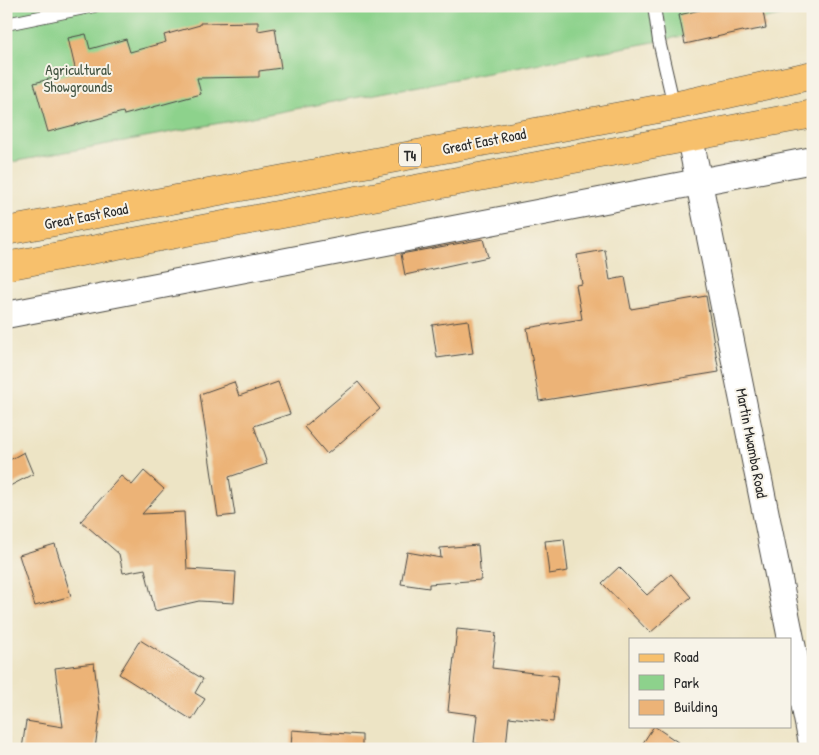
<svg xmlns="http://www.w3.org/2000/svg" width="819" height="755" viewBox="0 0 819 755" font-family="'Patrick Hand',sans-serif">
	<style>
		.green { fill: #8dd28c; stroke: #5c7e5c }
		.building { fill: #ecb377 }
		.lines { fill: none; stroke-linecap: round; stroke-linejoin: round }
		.lane-casing { stroke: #484742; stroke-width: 14 }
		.street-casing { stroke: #484742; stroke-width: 28 }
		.primary-casing { stroke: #484742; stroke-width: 29 }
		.lane { stroke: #fff; stroke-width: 12 }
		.street { stroke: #fff; stroke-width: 26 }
		.primary { stroke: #f7c06c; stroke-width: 28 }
		.labels { text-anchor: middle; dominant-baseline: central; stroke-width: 4; stroke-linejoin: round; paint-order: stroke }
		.shield { fill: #f7f3e8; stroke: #686764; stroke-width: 1 }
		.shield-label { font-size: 14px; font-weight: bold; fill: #2b2b2b }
		.park-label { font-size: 15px; fill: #445543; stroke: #f7f3e8 }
		.street-label { font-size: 15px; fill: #2b2b2b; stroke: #f7f3e8 }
	</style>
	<rect width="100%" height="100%" fill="#f7f3e8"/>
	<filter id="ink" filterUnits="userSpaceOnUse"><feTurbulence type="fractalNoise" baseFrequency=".02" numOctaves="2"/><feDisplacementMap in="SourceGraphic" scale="10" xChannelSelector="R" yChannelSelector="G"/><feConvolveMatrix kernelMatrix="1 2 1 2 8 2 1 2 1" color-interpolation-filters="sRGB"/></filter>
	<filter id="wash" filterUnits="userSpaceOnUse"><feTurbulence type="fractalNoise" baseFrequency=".0096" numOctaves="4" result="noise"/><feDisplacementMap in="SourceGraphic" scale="20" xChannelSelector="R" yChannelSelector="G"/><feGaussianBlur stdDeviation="1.12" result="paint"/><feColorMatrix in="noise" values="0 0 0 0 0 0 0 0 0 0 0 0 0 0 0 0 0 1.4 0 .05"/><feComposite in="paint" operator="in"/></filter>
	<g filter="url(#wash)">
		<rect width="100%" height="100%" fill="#ede4c5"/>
		<path class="green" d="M 6,6 L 813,6 L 813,9 L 659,41 L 6,163 Z"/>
		<g id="blocks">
			<g class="building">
				<path d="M 716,6 L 762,6 L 766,28 L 744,32 L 743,31 L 685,44 L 679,15 Z"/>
				<path d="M 258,22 L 258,31 L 275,28 L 281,68 L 259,71 L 259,77 L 197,78 L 201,94 L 124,115 L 123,112 L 48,132 L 34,83 L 76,72 L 68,38 L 86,34 L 90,49 L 126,39 L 130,52 L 166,42 L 164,35 L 200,25 L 200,23 Z"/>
				<path d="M 483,239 L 488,257 L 405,275 L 401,254 Z"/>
				<path d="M 605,250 L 610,280 L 625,277 L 631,309 L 706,296 L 719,372 L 539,401 L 527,328 L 582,319 L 576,285 L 582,284 L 577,255 Z"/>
				<path d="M 468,320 L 473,353 L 437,358 L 432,325 Z"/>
				<path d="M 234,382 L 239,396 L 278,382 L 290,414 L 254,426 L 267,464 L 229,477 L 235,515 L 218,517 L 200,394 Z"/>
				<path d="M 358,382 L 380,409 L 327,454 L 304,427 Z"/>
				<path d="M 24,452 L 33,474 L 6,488 L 6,462 Z"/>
				<path d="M 144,471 L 164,489 L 142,514 L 184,512 L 187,569 L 236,572 L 234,603 L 199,601 L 155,611 L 145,569 L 123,573 L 119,554 L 81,521 L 121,476 L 132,485 Z"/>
				<path d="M 564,539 L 568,571 L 549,574 L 545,541 Z"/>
				<path d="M 55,544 L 71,596 L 35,606 L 19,555 Z"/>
				<path d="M 478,545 L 481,580 L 429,584 L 429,588 L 401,584 L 407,552 L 441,558 L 440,548 Z"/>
				<path d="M 619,567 L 647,595 L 671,574 L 691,597 L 650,633 L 602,583 Z"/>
				<path d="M 457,629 L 496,633 L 492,668 L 558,676 L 553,722 L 509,717 L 506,747 L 474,743 L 477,715 L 448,711 Z"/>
				<path d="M 140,640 L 203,679 L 195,693 L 205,699 L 192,720 L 119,674 Z"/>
				<path d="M 94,663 L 100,711 L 95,749 L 22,749 L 26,721 L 63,727 L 55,668 Z"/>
				<path d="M 654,726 L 688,749 L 639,749 Z"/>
				<path d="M 292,730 L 362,735 L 362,749 L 291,749 Z"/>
			</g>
		</g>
	</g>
	<g filter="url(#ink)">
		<use href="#blocks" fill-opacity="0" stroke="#484742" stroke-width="1"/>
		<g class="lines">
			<defs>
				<g id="lane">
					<path d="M 654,6 L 659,41 L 674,106"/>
					<path d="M 6,24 L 94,6"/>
				</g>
				<g id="street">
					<path d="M 690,138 L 813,748"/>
					<path d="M 6,315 L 813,160"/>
				</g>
				<g id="primary">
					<path d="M 6,231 L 674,106 L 813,75"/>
					<path d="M 6,266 L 813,114"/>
				</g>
			</defs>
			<use href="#lane" class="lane-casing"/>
			<use href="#street" class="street-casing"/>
			<use href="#primary" class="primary-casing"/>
			<use href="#lane" class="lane"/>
			<use href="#street" class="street"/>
			<use href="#primary" class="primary"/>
		</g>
	</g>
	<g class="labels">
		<rect class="shield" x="399" y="143.5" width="22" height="23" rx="4"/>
		<g class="shield-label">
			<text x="410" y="155">T4</text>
		</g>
		<g class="park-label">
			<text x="78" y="69">Agricultural<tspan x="78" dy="17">Showgrounds</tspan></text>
		</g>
		<g class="street-label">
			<text transform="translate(484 141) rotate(-11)">Great East Road</text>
			<text transform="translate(86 216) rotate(-11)">Great East Road</text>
			<text transform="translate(752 443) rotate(79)">Martin Mwamba Road</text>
		</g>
	</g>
	<rect width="819" height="755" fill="none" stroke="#f7f3e8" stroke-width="25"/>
	<rect x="629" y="638" width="162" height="90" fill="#f7f3e8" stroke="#a5a39c"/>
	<rect x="639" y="654" width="25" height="8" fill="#f7c06c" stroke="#a5a39c"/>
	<text x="674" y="662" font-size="15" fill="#2b2b2b">Road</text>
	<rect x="639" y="675" width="25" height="15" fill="#8dd28c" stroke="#a5a39c"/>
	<text x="674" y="688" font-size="15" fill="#2b2b2b">Park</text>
	<rect x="639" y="700" width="25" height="15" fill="#ecb377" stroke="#a5a39c"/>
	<text x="674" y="712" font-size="15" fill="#2b2b2b">Building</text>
</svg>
